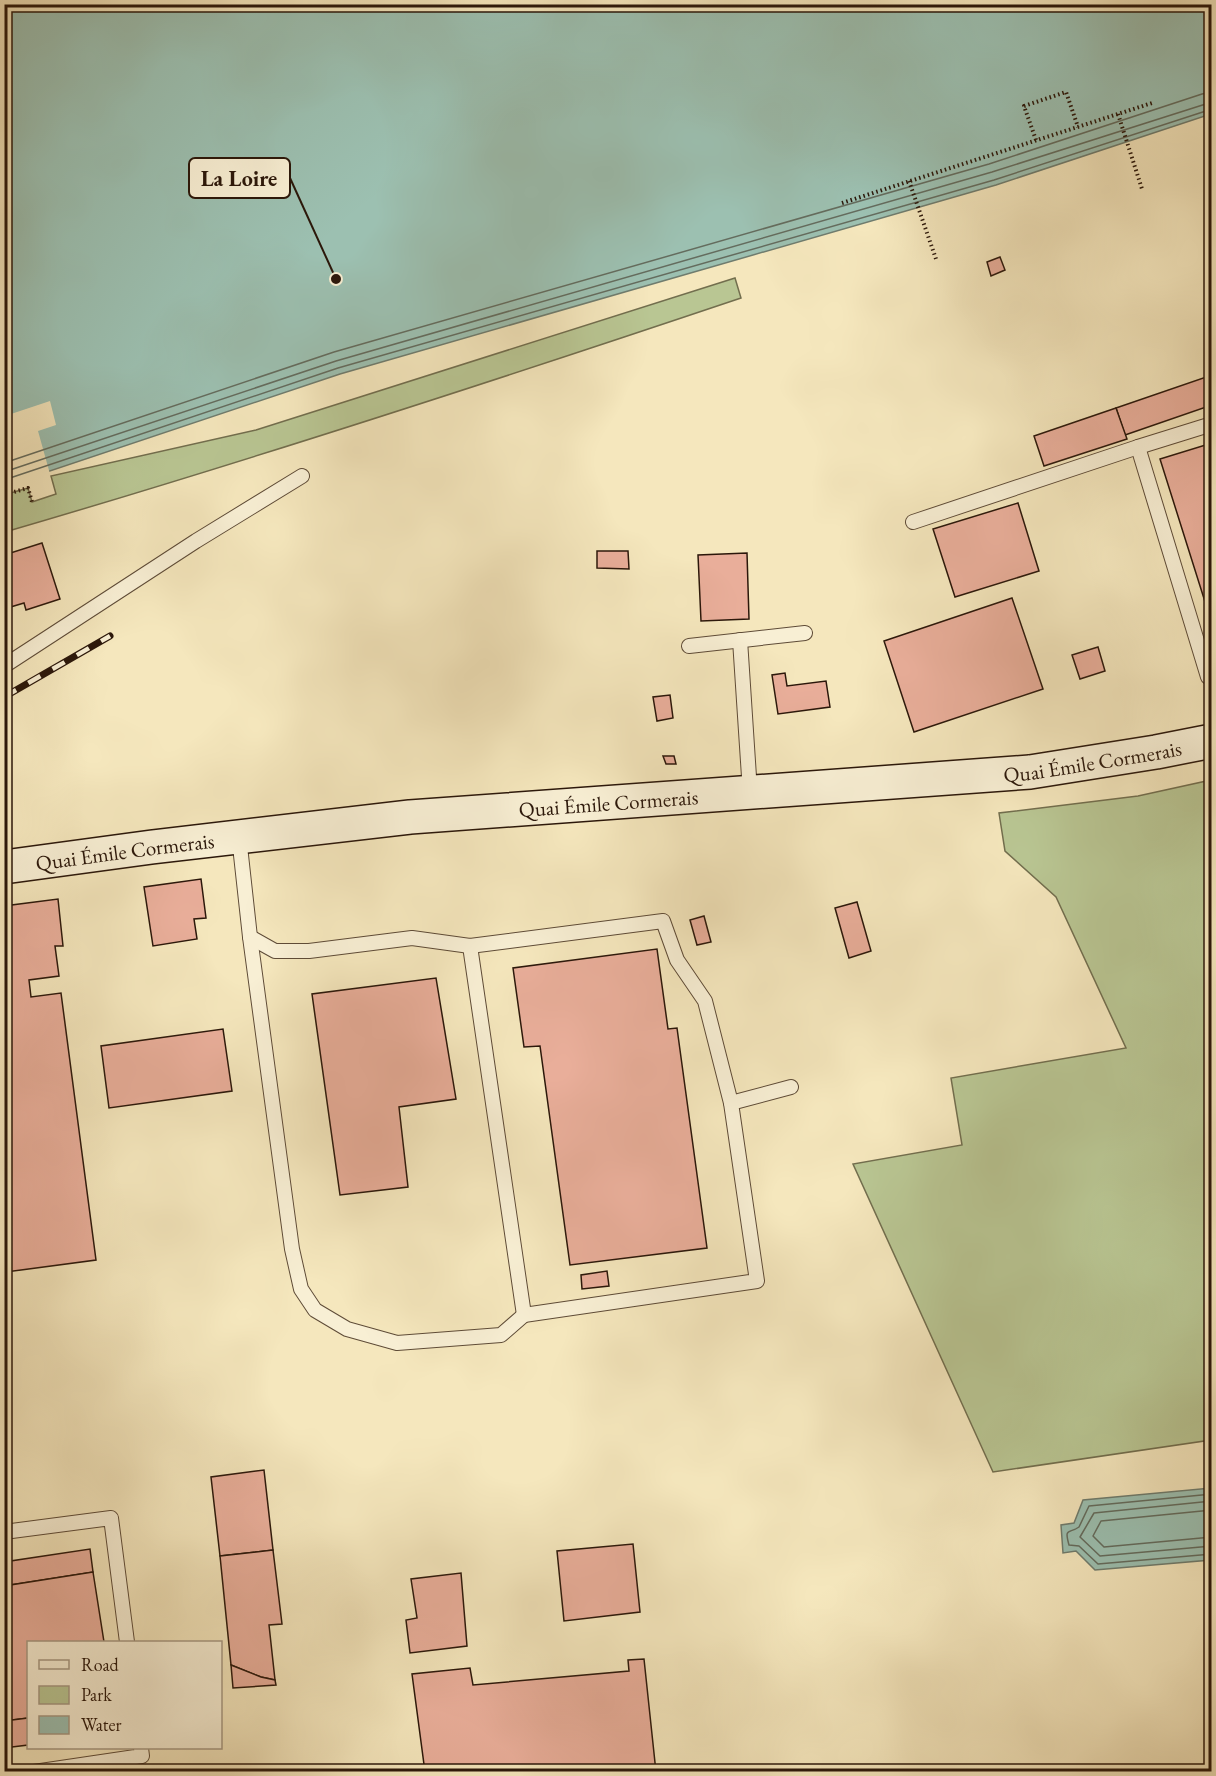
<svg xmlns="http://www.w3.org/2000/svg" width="1216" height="1776" viewBox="0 0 1216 1776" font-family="'EB Garamond',serif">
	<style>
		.green { fill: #b9c693; stroke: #726e4e; stroke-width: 1.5 }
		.water { fill: #9cc0b1; stroke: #6f7c6e; stroke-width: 1.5 }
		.pier { fill: #f5e7bd }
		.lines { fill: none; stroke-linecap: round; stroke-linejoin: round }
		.shore { stroke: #646c5e; stroke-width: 1.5 }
		.building { fill: #e9ae9a; stroke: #2b170a; stroke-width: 1.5 }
		.lane-casing { stroke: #5e4b37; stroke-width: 16 }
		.secondary-casing { stroke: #2b170a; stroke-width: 36 }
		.path { stroke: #2b170a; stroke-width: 4; stroke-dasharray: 1.5 3; stroke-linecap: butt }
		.lane { stroke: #f8efd4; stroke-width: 14 }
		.secondary { stroke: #f8efd4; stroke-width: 33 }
		.rail-casing { stroke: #2b170a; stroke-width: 7 }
		.rail { stroke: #f8efd4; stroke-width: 4.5; stroke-dasharray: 14; stroke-linecap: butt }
		.labels { text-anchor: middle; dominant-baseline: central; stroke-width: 4.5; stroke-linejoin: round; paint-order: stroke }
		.street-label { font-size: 21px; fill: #2b170a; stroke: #f8efd4 }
		.leader { fill: none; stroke: #2b170a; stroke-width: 2 }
		.callout-dot { fill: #2b170a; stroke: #f8efd4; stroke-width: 2 }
		.callout { fill: #f8efd4; stroke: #2b170a; stroke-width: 2 }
		.callout-label { font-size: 22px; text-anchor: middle; font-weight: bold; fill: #2b170a }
	</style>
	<rect width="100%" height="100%" fill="#f5e7bd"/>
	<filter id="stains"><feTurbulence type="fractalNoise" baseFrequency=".00333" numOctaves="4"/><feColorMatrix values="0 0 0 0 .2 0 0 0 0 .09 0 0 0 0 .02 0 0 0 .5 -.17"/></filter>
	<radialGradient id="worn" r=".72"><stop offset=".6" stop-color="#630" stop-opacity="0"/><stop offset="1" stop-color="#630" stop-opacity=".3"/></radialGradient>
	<g class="green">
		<path d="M 735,278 L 741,298 C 497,380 252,460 5,532 L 5,488 L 7,494 L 28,488 L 32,502 L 56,494 L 51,476 L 256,430 Z"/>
		<path d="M 1211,780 L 1211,1440 L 993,1472 L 853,1164 L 962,1145 L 951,1078 L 1126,1048 L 1056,897 L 1005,851 L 999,813 L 1138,796 Z"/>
	</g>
	<g class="water">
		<path d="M 4,5 L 1211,5 L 1211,114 L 996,185 L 340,374 L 5,486 Z"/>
		<path d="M 1211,1488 L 1211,1560 L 1095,1570 L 1076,1551 L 1063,1553 L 1061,1525 L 1074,1523 L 1083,1500 Z"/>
	</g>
	<path class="pier" d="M 50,401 L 56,425 L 38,431 L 50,474 L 6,489 L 4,437 L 8,436 L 5,416 Z"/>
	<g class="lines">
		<g class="shore">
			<path d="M 4,463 L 334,352 L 989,164 L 1202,94 L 1212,92"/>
			<path d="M 4,472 L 336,361 L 992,172 L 1212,102"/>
			<path d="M 4,480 L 338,368 L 994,180 L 1212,109"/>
			<path d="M 1212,1494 L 1089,1506 L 1079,1527 C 1069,1534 1064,1527 1069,1545 L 1079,1546 L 1098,1564 L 1212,1554"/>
			<path d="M 1212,1501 L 1094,1513 L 1080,1537 L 1100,1556 L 1212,1546"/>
			<path d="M 1212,1510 L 1101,1521 L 1093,1536 L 1104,1547 L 1212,1537"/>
		</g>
	</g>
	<g class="building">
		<path d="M 1000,257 L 1005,270 L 991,276 L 987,262 Z"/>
		<path d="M 1212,375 L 1212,405 L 1125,435 L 1116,408 Z"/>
		<path d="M 1116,408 L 1127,439 L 1044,466 L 1034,436 Z"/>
		<path d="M 1212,443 L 1212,624 L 1160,459 Z"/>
		<path d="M 1018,503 L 1039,571 L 955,597 L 933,529 Z"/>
		<path d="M 42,543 L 60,599 L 26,610 L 24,603 L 4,609 L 4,555 Z"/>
		<path d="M 597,551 L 628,551 L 629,569 L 597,568 Z"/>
		<path d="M 747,553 L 749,619 L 701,621 L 698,555 Z"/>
		<path d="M 1012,598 L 1043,689 L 914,732 L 884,641 Z"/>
		<path d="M 1098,647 L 1105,671 L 1080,679 L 1072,655 Z"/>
		<path d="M 785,673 L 787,686 L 826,681 L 830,707 L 778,714 L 772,675 Z"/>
		<path d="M 670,695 L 673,718 L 657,721 L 653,697 Z"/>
		<path d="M 663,756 L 674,756 L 676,764 L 666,764 Z"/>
		<path d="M 201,879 L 206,918 L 194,919 L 197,939 L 153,946 L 144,887 Z"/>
		<path d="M 58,899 L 63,946 L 55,946 L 59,976 L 29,980 L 31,997 L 61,993 L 96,1260 L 6,1272 L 4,1257 L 4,906 Z"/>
		<path d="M 857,902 L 871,951 L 849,958 L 835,908 Z"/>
		<path d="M 704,916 L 711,942 L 697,945 L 690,920 Z"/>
		<path d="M 657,949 L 668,1029 L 677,1028 L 707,1248 L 570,1265 L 540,1046 L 524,1047 L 513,968 Z"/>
		<path d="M 436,978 L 456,1099 L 399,1107 L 408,1187 L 340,1195 L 312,994 Z"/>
		<path d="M 223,1029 L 232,1091 L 109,1108 L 101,1046 Z"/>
		<path d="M 607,1271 L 609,1286 L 582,1289 L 581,1275 Z"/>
		<path d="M 264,1470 L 273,1550 L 220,1556 L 211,1477 Z"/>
		<path d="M 633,1544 L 640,1612 L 564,1621 L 557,1551 Z"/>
		<path d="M 90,1549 L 93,1572 L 4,1586 L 4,1562 Z"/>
		<path d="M 273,1550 L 282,1624 L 269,1625 L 275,1680 L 261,1677 L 231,1665 L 220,1556 Z"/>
		<path d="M 93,1572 L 104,1642 L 28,1642 L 28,1718 L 4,1721 L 4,1586 Z"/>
		<path d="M 461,1573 L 467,1646 L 410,1653 L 406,1620 L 417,1618 L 411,1579 Z"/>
		<path d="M 644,1659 L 656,1772 L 425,1772 L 412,1674 L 470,1668 L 473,1685 L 629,1671 L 628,1660 Z"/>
		<path d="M 231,1665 L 261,1677 L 275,1680 L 276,1685 L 233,1688 Z"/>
		<path d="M 28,1718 L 28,1745 L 4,1748 L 4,1721 Z"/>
	</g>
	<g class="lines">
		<defs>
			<g id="lane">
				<path d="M 1212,424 L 1138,447 L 1208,677 L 1212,676"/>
				<path d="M 913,522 L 1138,447"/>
				<path d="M 740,640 L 750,792"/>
				<path d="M 689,646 L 805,633"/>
				<path d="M 4,666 L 196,541 L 302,476"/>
				<path d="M 239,837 L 250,937 L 292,1249 L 301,1289 L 315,1310 L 347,1329 L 397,1343 L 501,1335 L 524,1315"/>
				<path d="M 250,937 L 275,951 L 309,951 L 412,938 L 470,946 L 663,921 L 677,960 L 705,1001 L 731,1103"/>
				<path d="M 470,946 L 524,1315 L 757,1281 L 731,1103 L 791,1087"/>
				<path d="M 4,1532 L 111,1518 L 127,1642"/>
				<path d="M 34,1772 L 142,1756 L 141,1748"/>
			</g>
			<g id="secondary">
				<path id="s1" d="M 4,867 L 152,847 L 410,817 L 1030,772 L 1156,752 L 1212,741"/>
			</g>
		</defs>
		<use href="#lane" class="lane-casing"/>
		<use href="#secondary" class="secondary-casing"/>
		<g class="path">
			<path d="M 1118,114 L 1142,189"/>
			<path d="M 1036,140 L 1024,106 L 1066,92 L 1078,127"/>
			<path d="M 909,181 L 936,259"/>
			<path d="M 842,203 L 1152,103"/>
			<path d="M 4,484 L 7,494 L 28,488 L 32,502"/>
		</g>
		<use href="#lane" class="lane"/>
		<use href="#secondary" class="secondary"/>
		<defs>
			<path id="rail" d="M 4,697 L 110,636"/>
		</defs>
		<use href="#rail" class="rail-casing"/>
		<use href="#rail" class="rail"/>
	</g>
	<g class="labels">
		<g class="street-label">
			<text stroke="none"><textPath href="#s1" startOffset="1094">Quai Émile Cormerais</textPath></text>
			<text stroke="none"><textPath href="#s1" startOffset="608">Quai Émile Cormerais</textPath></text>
			<text stroke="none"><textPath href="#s1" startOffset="122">Quai Émile Cormerais</textPath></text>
		</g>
	</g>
	<path class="leader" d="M336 279L290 178"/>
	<circle class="callout-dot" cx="336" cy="279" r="6"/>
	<rect class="callout" x="189" y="158" width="101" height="40" rx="6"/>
	<g class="callout-label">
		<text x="239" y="186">La Loire</text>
	</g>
	<rect width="1216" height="1776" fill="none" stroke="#f5e7bd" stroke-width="24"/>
	<rect x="6" y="6" width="1204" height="1764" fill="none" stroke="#2b170a" stroke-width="3"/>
	<rect x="12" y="12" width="1192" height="1752" fill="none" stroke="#2b170a" stroke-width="1.5"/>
	<rect x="27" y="1641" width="195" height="108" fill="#f8efd4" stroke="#a69983" stroke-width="1.5"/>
	<rect x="39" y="1660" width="30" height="9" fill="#f8efd4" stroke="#a69983" stroke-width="1.5"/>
	<text x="81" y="1671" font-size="18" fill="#2b170a">Road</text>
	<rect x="39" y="1686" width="30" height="18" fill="#b9c693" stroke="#a69983" stroke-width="1.5"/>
	<text x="81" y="1701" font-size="18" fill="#2b170a">Park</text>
	<rect x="39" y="1716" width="30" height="18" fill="#9cc0b1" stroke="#a69983" stroke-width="1.5"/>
	<text x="81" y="1731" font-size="18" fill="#2b170a">Water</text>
	<rect width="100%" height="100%" filter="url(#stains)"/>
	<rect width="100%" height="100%" fill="url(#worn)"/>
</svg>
